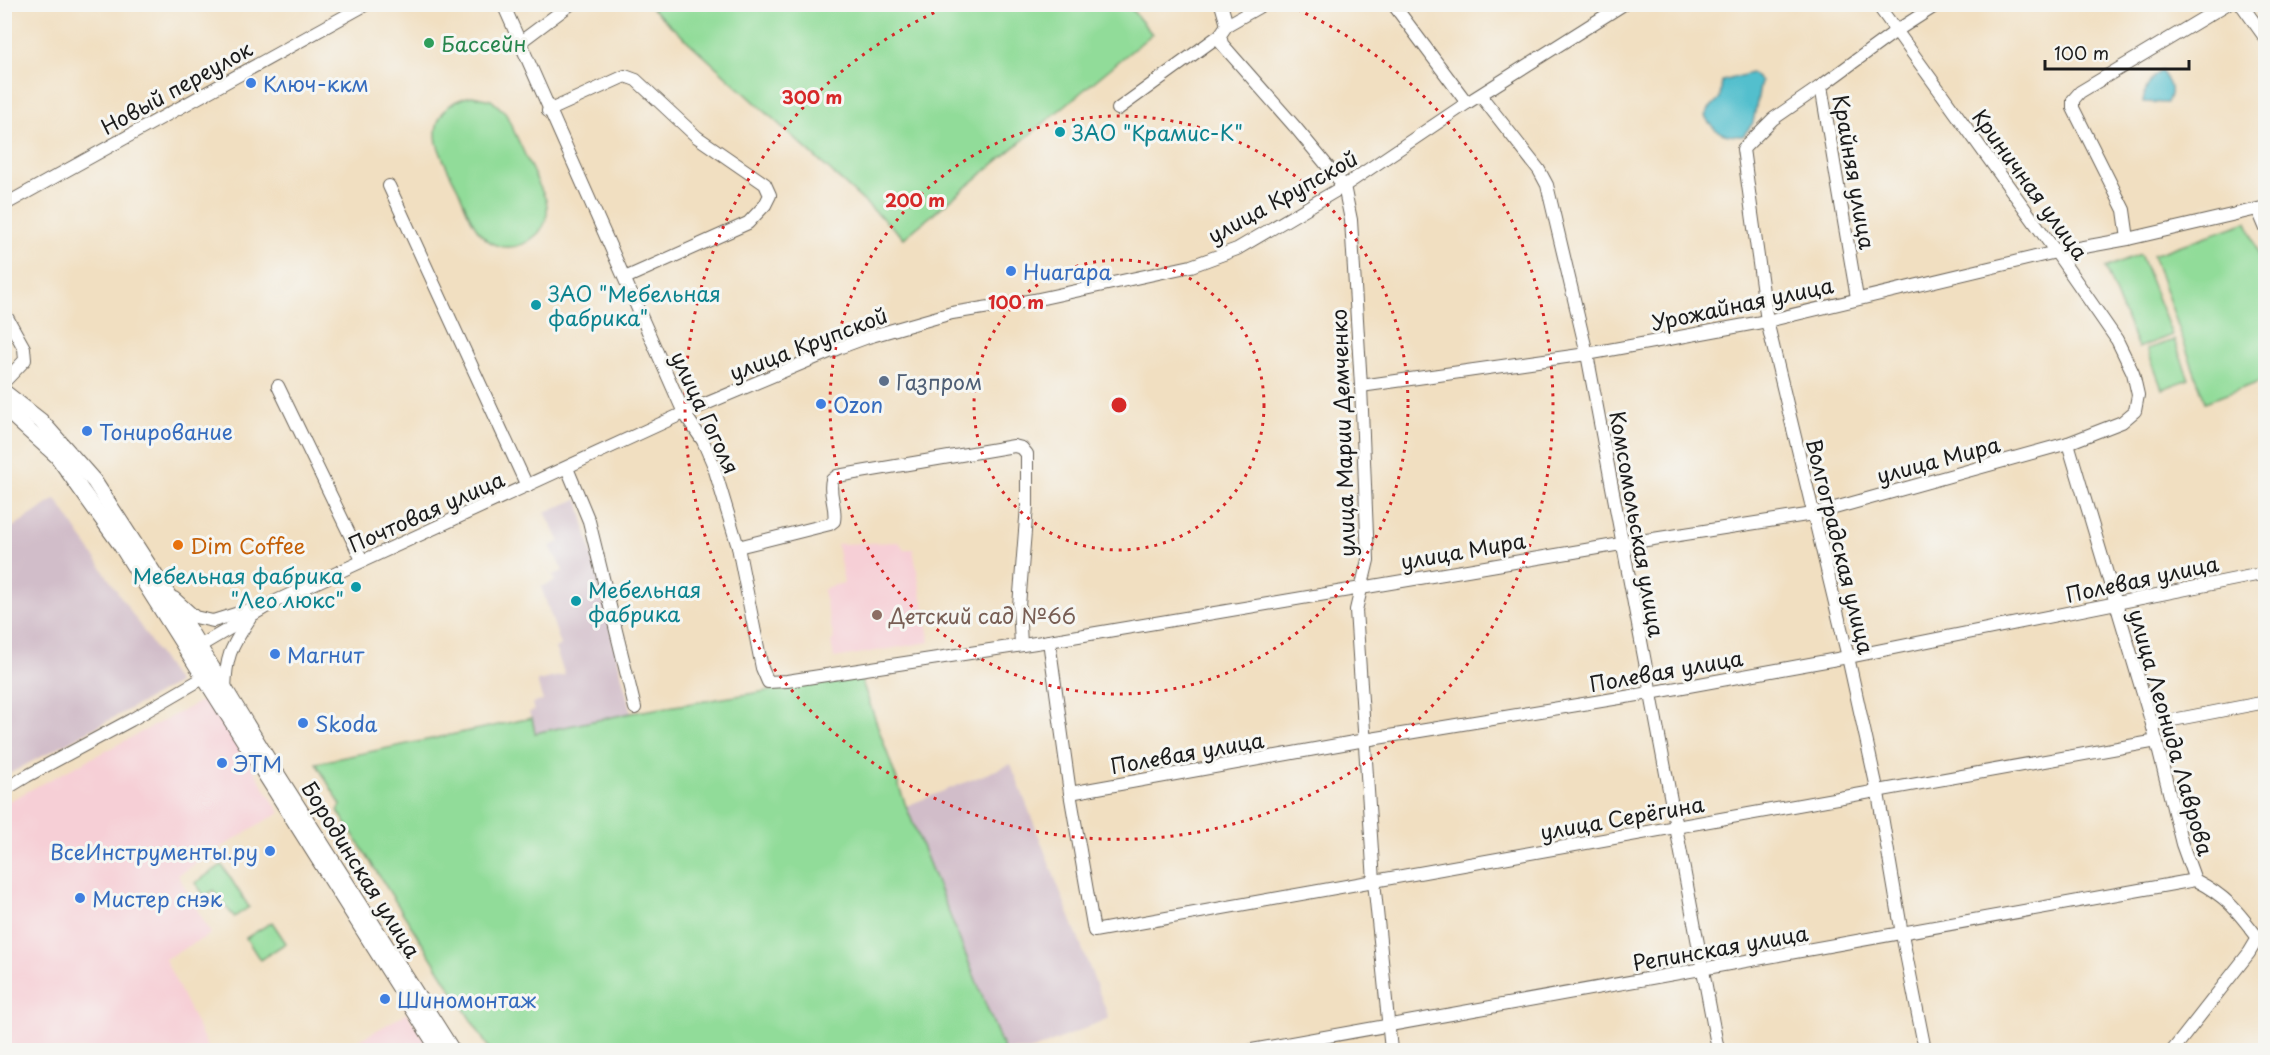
<svg xmlns="http://www.w3.org/2000/svg" width="2270" height="1055" viewBox="0 0 2270 1055" font-family="'Playpen Sans',sans-serif">
	<style>
		.built { fill: #f6cfd6 }
		.industrial { fill: #d1bdc9 }
		.green { fill: #91dc99; stroke: #567c5a; stroke-width: 1.5 }
		.water { fill: #53bfcd; stroke: #386e74; stroke-width: 1.5 }
		.lines { fill: none; stroke-linecap: round; stroke-linejoin: round }
		.minor-casing { stroke: #676056; stroke-width: 14 }
		.major-casing { stroke: #676056; stroke-width: 17 }
		.minor { stroke: #fff; stroke-width: 12 }
		.major { stroke: #fff; stroke-width: 15 }
		.ring { fill: none; stroke: #d62828; stroke-width: 3; stroke-dasharray: 3 6 }
		.leisure-dot { fill: #2e9e5b; stroke: #f6f6f2; stroke-width: 2 }
		.shop-dot { fill: #3f7fe0; stroke: #f6f6f2; stroke-width: 2 }
		.culture-dot { fill: #0f9aa8; stroke: #f6f6f2; stroke-width: 2 }
		.service-dot { fill: #5c6f8a; stroke: #f6f6f2; stroke-width: 2 }
		.food-dot { fill: #e8710a; stroke: #f6f6f2; stroke-width: 2 }
		.education-dot { fill: #8d6e63; stroke: #f6f6f2; stroke-width: 2 }
		.labels { text-anchor: middle; dominant-baseline: central; stroke-width: 6; stroke-linejoin: round; paint-order: stroke }
		.leisure-label { font-size: 21px; fill: #27864d; stroke: #f6f6f2; text-anchor: start }
		.shop-label { font-size: 21px; fill: #366cbe; stroke: #f6f6f2; text-anchor: start }
		.street-label { font-size: 21px; fill: #1c1c1c; stroke: #f6f6f2 }
		.culture-label { font-size: 21px; fill: #0d838f; stroke: #f6f6f2; text-anchor: start }
		.service-label { font-size: 21px; fill: #4e5e75; stroke: #f6f6f2; text-anchor: start }
		.food-label { font-size: 21px; fill: #c56008; stroke: #f6f6f2; text-anchor: start }
		.education-label { font-size: 21px; fill: #785e54; stroke: #f6f6f2; text-anchor: start }
		.centre { fill: #d62828; stroke: #f6f6f2; stroke-width: 3 }
		.ring-label { font-size: 18px; text-anchor: middle; font-weight: bold; fill: #d62828; stroke: #f6f6f2; stroke-width: 6; stroke-linejoin: round; paint-order: stroke }
	</style>
	<rect width="100%" height="100%" fill="#f6f6f2"/>
	<filter id="ink" filterUnits="userSpaceOnUse"><feTurbulence type="fractalNoise" baseFrequency=".0167" numOctaves="2"/><feDisplacementMap in="SourceGraphic" scale="12" xChannelSelector="R" yChannelSelector="G"/><feConvolveMatrix kernelMatrix="1 2 1 2 8 2 1 2 1" color-interpolation-filters="sRGB"/></filter>
	<filter id="wash" filterUnits="userSpaceOnUse"><feTurbulence type="fractalNoise" baseFrequency=".008" numOctaves="4" result="noise"/><feDisplacementMap in="SourceGraphic" scale="24" xChannelSelector="R" yChannelSelector="G"/><feGaussianBlur stdDeviation="1.35" result="paint"/><feColorMatrix in="noise" values="0 0 0 0 0 0 0 0 0 0 0 0 0 0 0 0 0 1.4 0 .05"/><feComposite in="paint" operator="in"/></filter>
	<g filter="url(#wash)">
		<rect width="100%" height="100%" fill="#f1dfc1"/>
		<g class="built">
			<path d="M 899,542 L 904,549 L 913,549 L 930,642 L 834,658 L 831,641 L 834,639 L 823,590 L 826,589 L 827,587 L 844,583 L 837,544 Z"/>
			<path d="M 209,697 L 280,813 L 259,824 L 178,875 L 211,934 L 165,959 L 209,1050 L 5,1050 L 5,803 Z"/>
			<path d="M 407,1013 L 431,1050 L 342,1050 Z"/>
		</g>
		<g class="industrial">
			<path d="M 56,499 L 178,683 L 5,776 L 5,532 Z"/>
			<path d="M 578,499 L 631,713 L 535,733 L 529,712 L 534,711 L 532,703 L 543,701 L 537,681 L 565,675 L 555,648 L 561,645 L 541,587 L 555,581 L 553,575 L 563,571 L 550,546 L 560,542 L 545,512 Z"/>
			<path d="M 1011,764 L 1109,1018 L 1033,1050 L 1004,1050 L 906,806 Z"/>
		</g>
		<g class="green">
			<path d="M 648,5 L 1128,5 L 1152,34 L 904,238 Z"/>
			<path d="M 472,96 L 491,100 L 505,112 L 546,200 C 549,214 546,228 534,237 C 527,243 518,247 509,247 C 478,248 468,212 458,189 C 450,174 442,159 437,143 C 432,118 448,100 472,96 Z"/>
			<path d="M 2247,222 L 2265,273 L 2265,380 L 2205,402 L 2153,255 Z"/>
			<path d="M 2140,254 L 2172,335 L 2138,348 L 2105,268 Z"/>
			<path d="M 2174,340 L 2189,379 L 2162,389 L 2147,349 Z"/>
			<path d="M 860,676 L 906,806 L 1004,1050 L 490,1050 L 338,811 L 341,805 L 316,763 L 532,718 L 535,733 L 631,713 Z"/>
			<path d="M 222,865 L 249,907 L 234,917 L 213,890 L 205,896 L 195,883 Z"/>
			<path d="M 272,922 L 286,943 L 260,960 L 246,938 Z"/>
		</g>
		<g class="water">
			<path d="M 2161,71 C 2169,82 2174,89 2167,103 L 2143,102 C 2145,88 2150,79 2161,71 Z"/>
			<path d="M 1751,73 L 1761,81 L 1753,123 L 1743,136 C 1725,137 1713,132 1705,116 L 1709,109 L 1720,98 L 1722,81 Z"/>
		</g>
	</g>
	<g filter="url(#ink)">
		<g class="lines">
			<defs>
				<g id="minor">
					<path d="M 503,4 L 684,413 L 703,441 L 713,464 L 738,547 L 762,668 L 768,682 L 787,681 L 1049,641 L 1621,544 L 1813,514 L 2068,443 L 2122,422 L 2135,411 L 2138,395 L 2133,373 L 2117,340 L 2056,252 L 1877,4"/>
					<path d="M 1221,4 L 1227,25 L 1220,35 L 1222,44 L 1296,128 L 1344,186 L 1351,220 L 1361,386 L 1368,560 L 1356,610 L 1374,881 L 1391,1050"/>
					<path d="M 1393,4 L 1467,103"/>
					<path d="M 2241,4 L 2266,39"/>
					<path d="M 1227,25 L 1264,4"/>
					<path d="M 519,43 L 571,4"/>
					<path d="M 1821,86 L 1773,119 L 1743,149 L 1767,321 L 1848,657 L 1878,793 L 1902,934 L 1925,1050"/>
					<path d="M 1481,96 L 1539,170 L 1547,185 L 1587,354 L 1718,1050"/>
					<path d="M 1118,109 L 1220,35"/>
					<path d="M 548,111 L 625,76 L 636,80 L 697,137 L 765,184 L 770,195 L 765,205 L 748,223 L 625,278"/>
					<path d="M 389,186 L 527,486"/>
					<path d="M 4,205 L 367,4"/>
					<path d="M 2258,210 L 2266,229"/>
					<path d="M 2128,239 L 2124,210 L 2073,108 L 2073,100 L 2080,92 L 2227,4"/>
					<path d="M 1857,298 L 1821,86 L 1896,31 L 1938,4"/>
					<path d="M 4,312 L 24,348 L 25,360 L 4,382"/>
					<path d="M 278,386 L 362,560"/>
					<path d="M 1361,386 L 1587,354 L 1767,321 L 2056,252 L 2128,239 L 2266,207"/>
					<path d="M 2068,443 L 2152,724 L 2182,844 L 2195,880 C 2226,896 2237,910 2258,938 L 2249,953 L 2173,1050"/>
					<path d="M 567,468 L 589,521 L 635,708"/>
					<path d="M 738,547 L 830,524 L 834,521 C 837,507 828,494 832,480 L 837,476 L 1014,446 L 1022,448 L 1027,454 L 1027,506 L 1019,606 L 1021,645"/>
					<path d="M 174,598 L 195,617 L 213,621 L 255,608"/>
					<path d="M 1049,641 L 1070,793 L 1094,931 L 2157,741"/>
					<path d="M 193,650 L 276,601 L 684,413 L 841,347 L 868,337 L 952,313 L 1034,300 L 1191,266 L 1237,249 L 1344,186 L 1467,103 L 1624,4"/>
					<path d="M 225,690 C 226,654 231,648 250,618"/>
					<path d="M 2152,724 L 2266,702"/>
					<path d="M 4,790 L 27,776 L 131,720 L 210,674"/>
					<path d="M 1070,793 L 1365,740 L 1650,693 L 1848,657 L 2266,573"/>
					<path d="M 1252,1050 L 2195,880"/>
				</g>
				<g id="major">
					<path d="M 4,392 L 41,421 L 94,481 L 166,592 L 270,763 L 452,1050"/>
					<path d="M 4,408 L 57,456 L 120,544 L 439,1050"/>
				</g>
			</defs>
			<use href="#minor" class="minor-casing"/>
			<use href="#major" class="major-casing"/>
			<use href="#minor" class="minor"/>
			<use href="#major" class="major"/>
		</g>
	</g>
	<g class="ring">
		<circle cx="1119" cy="405" r="145"/>
		<circle cx="1119" cy="405" r="289"/>
		<path d="M1289 6A434 434 0 1 1 949 6"/>
	</g>
	<circle class="leisure-dot" cx="429" cy="43" r="6"/>
	<g class="shop-dot">
		<circle cx="251" cy="83" r="6"/>
		<circle cx="1011" cy="271" r="6"/>
		<circle cx="821" cy="404" r="6"/>
		<circle cx="87" cy="431" r="6"/>
		<circle cx="275" cy="654" r="6"/>
		<circle cx="303" cy="723" r="6"/>
		<circle cx="222" cy="763" r="6"/>
		<circle cx="270" cy="851" r="6"/>
		<circle cx="80" cy="898" r="6"/>
		<circle cx="385" cy="999" r="6"/>
	</g>
	<g class="culture-dot">
		<circle cx="1060" cy="132" r="6"/>
		<circle cx="536" cy="305" r="6"/>
		<circle cx="356" cy="587" r="6"/>
		<circle cx="576" cy="601" r="6"/>
	</g>
	<circle class="service-dot" cx="884" cy="381" r="6"/>
	<circle class="food-dot" cx="178" cy="545" r="6"/>
	<circle class="education-dot" cx="877" cy="615" r="6"/>
	<g class="labels">
		<g class="leisure-label">
			<text x="441" y="43">Бассейн</text>
		</g>
		<g class="shop-label">
			<text x="263" y="83">Ключ-ккм</text>
			<text x="1023" y="271">Ниагара</text>
			<text x="833" y="404">Ozon</text>
			<text x="99" y="431">Тонирование</text>
			<text x="287" y="654">Магнит</text>
			<text x="315" y="723">Skoda</text>
			<text x="234" y="763">ЭТМ</text>
			<text x="258" y="851" text-anchor="end">ВсеИнструменты.ру</text>
			<text x="92" y="898">Мистер снэк</text>
			<text x="397" y="999">Шиномонтаж</text>
		</g>
		<g class="street-label">
			<text transform="translate(176 87) rotate(-29)">Новый переулок</text>
			<text transform="translate(1855 172) rotate(80)">Крайняя улица</text>
			<text transform="translate(2031 184) rotate(54)">Криничная улица</text>
			<text transform="translate(1282 196) rotate(-29)">улица Крупской</text>
			<text transform="translate(1742 303) rotate(-12)">Урожайная улица</text>
			<text transform="translate(808 343) rotate(-21)">улица Крупской</text>
			<text transform="translate(706 412) rotate(65)">улица Гоголя</text>
			<text transform="translate(1342 433) rotate(-92)">улица Марии Демченко</text>
			<text transform="translate(1938 459) rotate(-15)">улица Мира</text>
			<text transform="translate(426 511) rotate(-24)">Почтовая улица</text>
			<text transform="translate(1638 524) rotate(80)">Комсомольская улица</text>
			<text transform="translate(1841 546) rotate(76)">Волгоградская улица</text>
			<text transform="translate(1463 550) rotate(-10)">улица Мира</text>
			<text transform="translate(2142 578) rotate(-12)">Полевая улица</text>
			<text transform="translate(1666 670) rotate(-10)">Полевая улица</text>
			<text transform="translate(2172 732) rotate(74)">улица Леонида Лаврова</text>
			<text transform="translate(1187 752) rotate(-10)">Полевая улица</text>
			<text transform="translate(1622 817) rotate(-10)">улица Серёгина</text>
			<text transform="translate(362 869) rotate(58)">Бородинская улица</text>
			<text transform="translate(1720 947) rotate(-10)">Репинская улица</text>
		</g>
		<g class="culture-label">
			<text x="1072" y="132">ЗАО "Крамис-К"</text>
			<text x="548" y="293">ЗАО "Мебельная<tspan x="548" dy="24">фабрика"</tspan></text>
			<text x="344" y="575" text-anchor="end">Мебельная фабрика<tspan x="344" dy="24">"Лео люкс"</tspan></text>
			<text x="588" y="589">Мебельная<tspan x="588" dy="24">фабрика</tspan></text>
		</g>
		<g class="service-label">
			<text x="896" y="381">Газпром</text>
		</g>
		<g class="food-label">
			<text x="190" y="545">Dim Coffee</text>
		</g>
		<g class="education-label">
			<text x="889" y="615">Детский сад №66</text>
		</g>
	</g>
	<circle cx="1119" cy="405" r="9" class="centre"/>
	<g class="ring-label">
		<text x="812" y="104">300 m</text>
		<text x="915" y="207">200 m</text>
		<text x="1016" y="309">100 m</text>
	</g>
	<rect width="2270" height="1055" fill="none" stroke="#f6f6f2" stroke-width="24"/>
	<path d="M2045 60v9h144v-9" fill="none" stroke="#1c1c1c" stroke-width="3"/>
	<text x="2054" y="60" font-size="18" fill="#1c1c1c" stroke="#f6f6f2" stroke-width="4.5" paint-order="stroke">100 m</text>
</svg>
